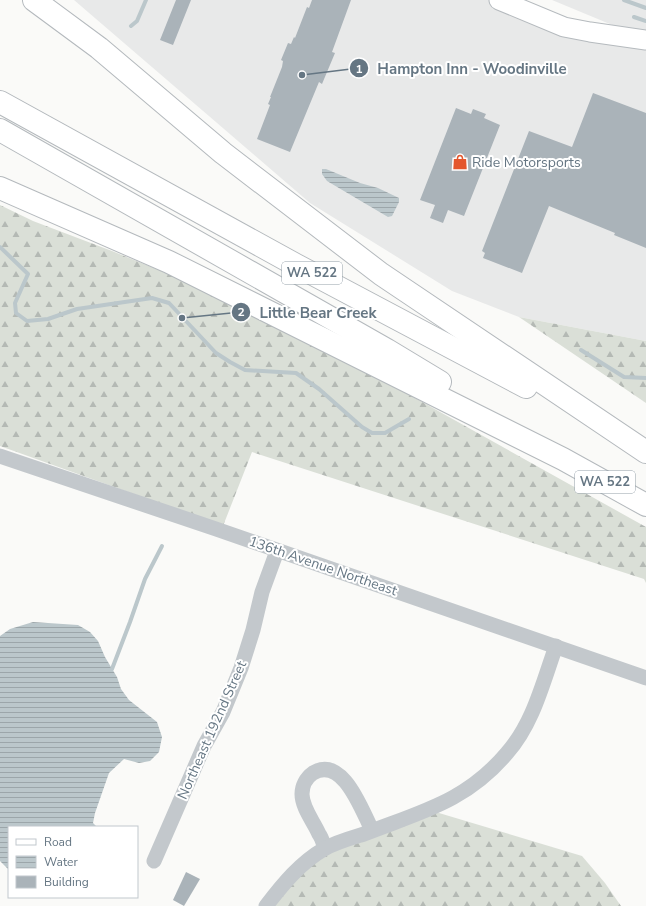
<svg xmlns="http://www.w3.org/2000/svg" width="646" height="906" viewBox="0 0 646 906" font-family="'Nunito Sans',sans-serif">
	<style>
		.built { fill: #e8e9e9 }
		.forest { fill: url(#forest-firs) }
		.water { fill: url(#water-rules) }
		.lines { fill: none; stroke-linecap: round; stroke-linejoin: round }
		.stream { stroke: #bbc7cb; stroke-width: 4 }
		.building { fill: #aab3b9 }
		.major-casing { stroke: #b5babe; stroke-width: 21 }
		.highway-casing { stroke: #b4b9bd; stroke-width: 24 }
		.minor { stroke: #c3c8cc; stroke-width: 15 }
		.major { stroke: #fff; stroke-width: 19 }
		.highway { stroke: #fff; stroke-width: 22 }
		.labels { text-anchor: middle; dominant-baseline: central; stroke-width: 4; stroke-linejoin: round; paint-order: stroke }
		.shield { fill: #fff; stroke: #939fa8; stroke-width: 1 }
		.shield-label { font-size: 13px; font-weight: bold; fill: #657683 }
		.poi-label { font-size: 14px; fill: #657683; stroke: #fff; text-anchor: start }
		.street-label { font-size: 14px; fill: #657683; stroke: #fff }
		.leader { fill: none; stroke: #657683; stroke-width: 1.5 }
		.callout-dot { fill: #657683; stroke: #fff; stroke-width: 1.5 }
		.mark-label { font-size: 12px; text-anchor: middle; font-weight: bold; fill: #fff }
		.callout-label { font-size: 15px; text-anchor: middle; font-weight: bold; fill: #657683; stroke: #fff; stroke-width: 4; stroke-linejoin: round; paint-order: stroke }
	</style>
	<defs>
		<pattern id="forest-firs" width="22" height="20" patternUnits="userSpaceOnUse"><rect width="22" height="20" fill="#dadfd7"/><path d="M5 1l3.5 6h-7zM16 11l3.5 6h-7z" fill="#b4b9b4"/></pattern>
		<pattern id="water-rules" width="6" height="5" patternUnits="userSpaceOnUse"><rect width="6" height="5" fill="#bbc7cb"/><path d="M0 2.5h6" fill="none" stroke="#9ca6aa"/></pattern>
	</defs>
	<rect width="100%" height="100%" fill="#fafaf8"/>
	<g class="built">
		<path d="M 74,0 L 504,0 L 564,27 L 646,40 L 646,341 L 519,317 L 452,291 L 310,203 Z"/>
		<path d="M 552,0 L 646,0 L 646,39 Z"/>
	</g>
	<g class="forest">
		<path d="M 0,205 L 33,221 L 112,251 L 210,291 L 302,335 L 646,527 L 646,583 L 644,579 L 252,452 L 223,526 L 0,446 Z"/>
		<path d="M 519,317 L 646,341 L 646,403 Z"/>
		<path d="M 429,810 L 582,856 L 605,883 L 621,906 L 266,906 L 306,861 Z"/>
	</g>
	<g class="water">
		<path d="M 322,169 L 326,169 L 360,183 L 378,188 L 399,198 L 399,202 L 392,216 L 388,217 L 327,181 L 322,174 Z"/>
		<path d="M 33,622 L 78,625 L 90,632 L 98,641 L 105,657 L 117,677 L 121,689 L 129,700 L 157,722 L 162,737 L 159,752 L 150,761 L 139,763 L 124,759 L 109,773 L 95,813 L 93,823 L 97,827 L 9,827 L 9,870 L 0,861 L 0,636 L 10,629 Z"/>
	</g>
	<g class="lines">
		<g class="stream">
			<path d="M 624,0 L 646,8"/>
			<path d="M 634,17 L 646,21"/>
			<path d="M 131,26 L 137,21 L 146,0"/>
			<path d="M 0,247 L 28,274 L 15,303 L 16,313 L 27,321 L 48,319 L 77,309 L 152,298 L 169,303 L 216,353 L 230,362 L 245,370 L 296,373 L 319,389 L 362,427 L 372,433 L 385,433 L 409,419"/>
			<path d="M 581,350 L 624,377 L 646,378"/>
			<path d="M 112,669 L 130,622 L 145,579 L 162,546"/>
		</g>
	</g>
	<g class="building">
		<path d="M 176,0 L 191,0 L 173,45 L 160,40 Z"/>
		<path d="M 312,0 L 351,0 L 332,52 L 335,53 L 322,84 L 319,82 L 290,152 L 257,139 L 270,105 L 268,104 L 271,97 L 270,97 L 282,67 L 283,61 L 281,60 L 288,43 L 291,44 L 294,37 L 295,38 L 307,7 L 309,8 Z"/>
		<path d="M 593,93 L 646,113 L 646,248 L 614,235 L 615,233 L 549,206 L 522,273 L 483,258 L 485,253 L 482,251 L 529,131 L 572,147 Z"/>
		<path d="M 456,108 L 471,114 L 473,109 L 486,114 L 484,118 L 500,125 L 464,216 L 448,210 L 443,223 L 430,218 L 435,205 L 420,200 Z"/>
		<path d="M 186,872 L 200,879 L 184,906 L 173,900 Z"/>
	</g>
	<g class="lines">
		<defs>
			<path id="major" d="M 499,0 L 564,27 L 590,32 L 646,40"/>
			<g id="highway">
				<path d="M 34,0 L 99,48 L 223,153 L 381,274 L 646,452"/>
				<path d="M 0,102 L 296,265 L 526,387"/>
				<path d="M 0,130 L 387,350 L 440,382"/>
				<path d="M 0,188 L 169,262 L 563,459 L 646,505"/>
			</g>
		</defs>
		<use href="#major" class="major-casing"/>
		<use href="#highway" class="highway-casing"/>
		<g class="minor">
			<path d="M 0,456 L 216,529 L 646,678"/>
			<path d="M 325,848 C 323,843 322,838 319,834 C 314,822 302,808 302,794 C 302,786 306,778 313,773 C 343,755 362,811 372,830"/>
			<path d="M 154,861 L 204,746 L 223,712 L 241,668 L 253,630 L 262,592 L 277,551"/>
			<path d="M 266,906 C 283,884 300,863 324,849 C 336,842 351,838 364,834 C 420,812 466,802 507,753 C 533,724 543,682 556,646"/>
		</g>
		<use href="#major" class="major"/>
		<use href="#highway" class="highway"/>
	</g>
	<defs>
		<symbol id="shop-bare" viewBox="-9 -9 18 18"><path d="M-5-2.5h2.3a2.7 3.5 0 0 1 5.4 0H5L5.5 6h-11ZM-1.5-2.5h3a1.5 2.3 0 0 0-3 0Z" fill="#e4572e" stroke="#fff" stroke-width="2.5" paint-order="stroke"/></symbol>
	</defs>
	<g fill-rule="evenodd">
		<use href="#shop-bare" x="449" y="151" width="22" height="22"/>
	</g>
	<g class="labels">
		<g class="shield">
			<rect x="282" y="262" width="60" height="22" rx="3"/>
			<rect x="575" y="471" width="60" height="22" rx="3"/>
		</g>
		<g class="shield-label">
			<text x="312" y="273">WA 522</text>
			<text x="605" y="482">WA 522</text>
		</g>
		<g class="poi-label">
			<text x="472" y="162">Ride Motorsports</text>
		</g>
		<g class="street-label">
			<text transform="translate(323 566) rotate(19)">136th Avenue Northeast</text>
			<text transform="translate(212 730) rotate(-66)">Northeast 192nd Street</text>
		</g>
	</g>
	<path class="leader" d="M302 75L359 68M182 318L241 312"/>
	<g class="callout-dot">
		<circle cx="302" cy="75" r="4"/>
		<circle cx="182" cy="318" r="4"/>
		<circle cx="359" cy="68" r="10"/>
		<circle cx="241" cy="312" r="10"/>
	</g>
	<g class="mark-label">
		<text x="359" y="73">1</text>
		<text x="241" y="316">2</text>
	</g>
	<g class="callout-label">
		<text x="472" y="74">Hampton Inn - Woodinville</text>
		<text x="318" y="318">Little Bear Creek</text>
	</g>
	<rect x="8" y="826" width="130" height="72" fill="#ffffff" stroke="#c1c8cd"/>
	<rect x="16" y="839" width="20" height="6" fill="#ffffff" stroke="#c1c8cd"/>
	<text x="44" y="846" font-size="12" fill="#657683">Road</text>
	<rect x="16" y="856" width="20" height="12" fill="url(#water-rules)" stroke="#c1c8cd"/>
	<text x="44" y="866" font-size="12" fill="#657683">Water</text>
	<rect x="16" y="876" width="20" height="12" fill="#aab3b9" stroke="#c1c8cd"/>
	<text x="44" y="886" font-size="12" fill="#657683">Building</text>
</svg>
